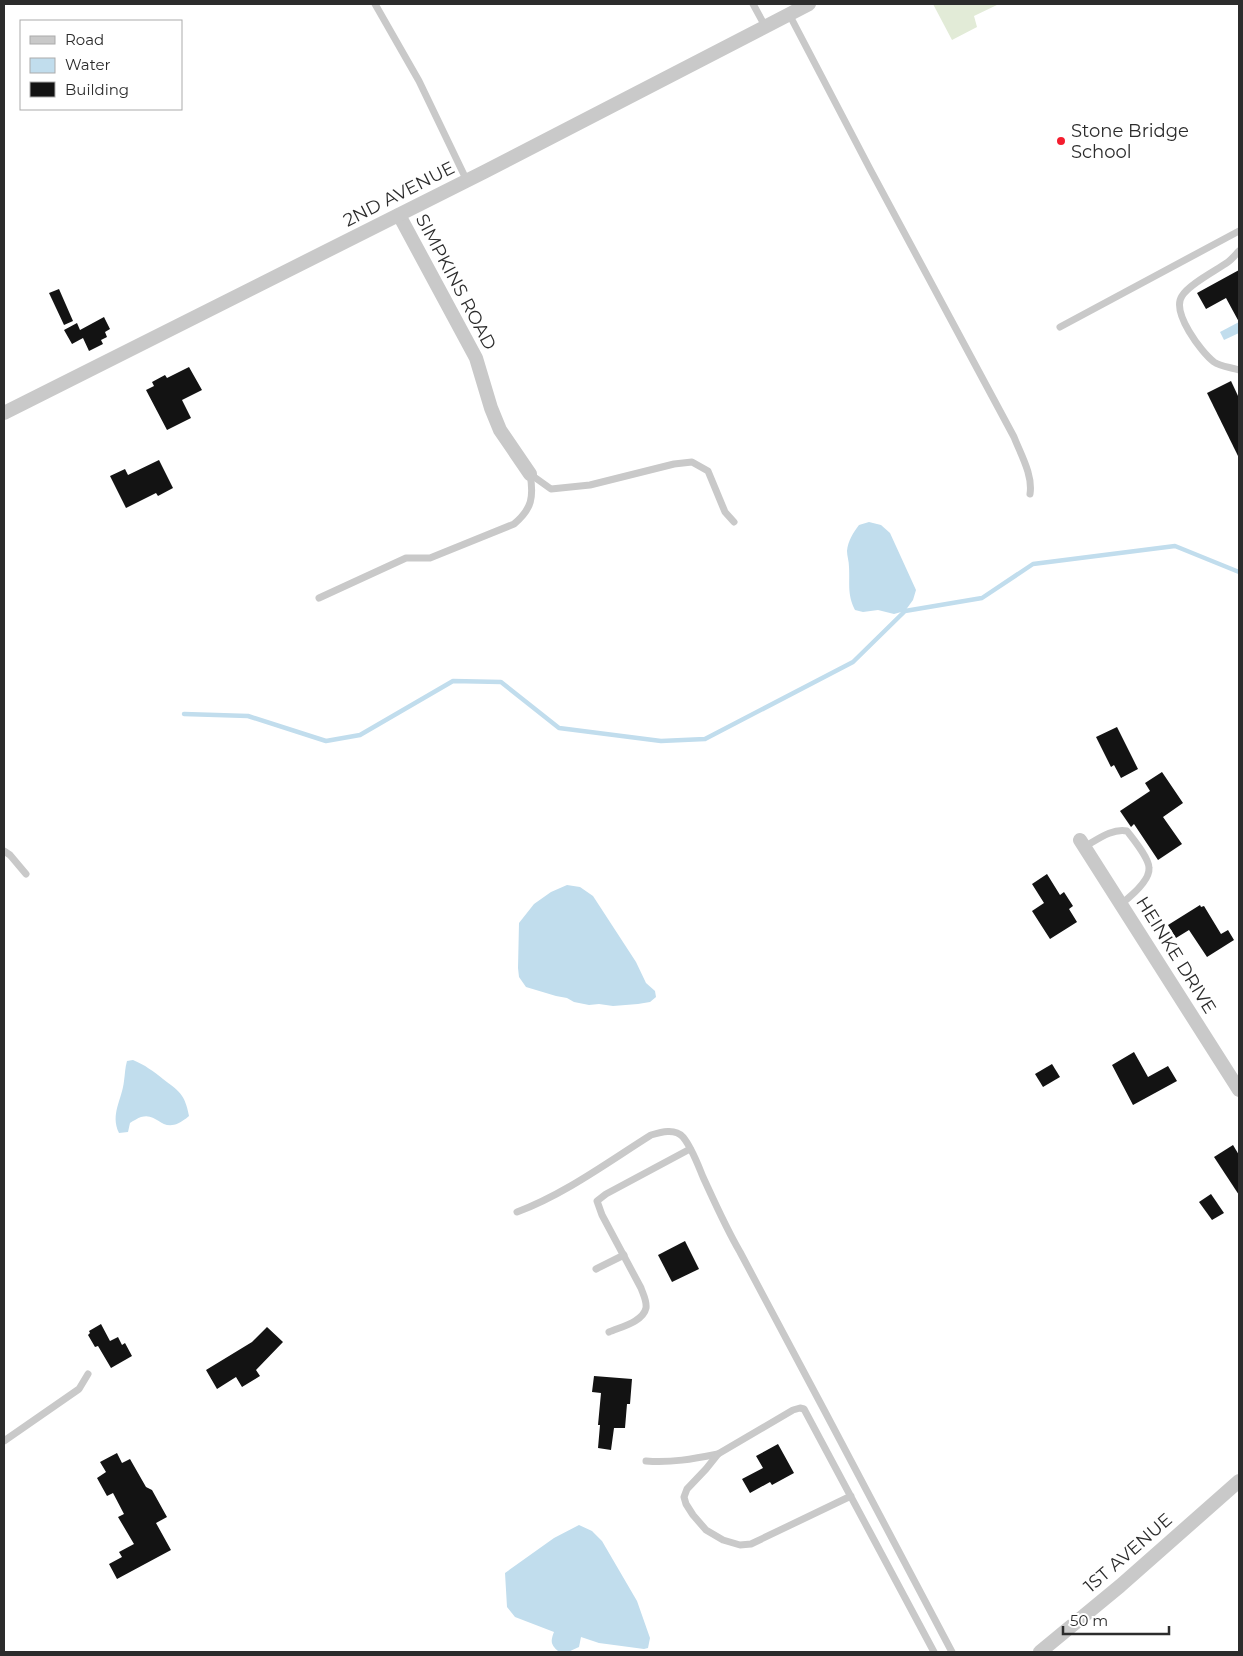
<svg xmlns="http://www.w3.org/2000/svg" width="1243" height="1656" viewBox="0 0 1243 1656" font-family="Montserrat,sans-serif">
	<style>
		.green { fill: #e2ebd7 }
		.water { fill: #c1dded }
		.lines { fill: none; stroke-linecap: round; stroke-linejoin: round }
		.stream { stroke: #c1dded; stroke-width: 4.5 }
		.building { fill: #131313 }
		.service { stroke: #c9c9c9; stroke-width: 7 }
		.minor { stroke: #c9c9c9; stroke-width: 14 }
		.poi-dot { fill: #f41d2e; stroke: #fff; stroke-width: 2 }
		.labels { text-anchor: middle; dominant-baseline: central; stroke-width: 5; stroke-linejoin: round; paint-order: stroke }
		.poi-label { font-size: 18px; fill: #2c2c2c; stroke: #fff; text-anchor: start }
		.street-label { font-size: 18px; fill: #2c2c2c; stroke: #fff }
	</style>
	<rect width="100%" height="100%" fill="#fff"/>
	<path class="green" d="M 933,4 L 999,4 L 974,16 L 977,27 L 952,40 Z"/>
	<g class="water">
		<path d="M 1239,322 L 1239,333 L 1224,340 L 1220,332 Z"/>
		<path d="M 869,522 L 881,525 L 890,533 L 916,590 L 913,600 L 905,611 L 894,614 L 878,610 L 863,612 L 855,610 C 847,594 850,584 849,567 C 849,561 847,556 847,551 C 848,541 853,533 859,525 Z"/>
		<path d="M 567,885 L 580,887 L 593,896 L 636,962 L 646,983 L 655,991 L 656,997 L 650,1002 L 638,1004 L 613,1006 L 599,1004 L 589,1005 L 574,1002 L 567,998 L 556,996 L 526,987 L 519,977 L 518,968 L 519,923 L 534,904 L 551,892 Z"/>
		<path d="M 133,1060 C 145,1065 153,1071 163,1079 C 179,1091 185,1094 189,1116 C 162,1139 160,1111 141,1117 C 138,1118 133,1121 130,1123 L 128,1132 L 119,1133 C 110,1114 122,1100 124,1081 C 125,1074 125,1068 127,1061 Z"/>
		<path d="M 579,1525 L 592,1531 L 602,1541 L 637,1601 L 650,1638 L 648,1648 L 644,1649 L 599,1643 L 581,1637 L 579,1647 L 568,1652 L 559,1652 C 551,1645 550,1642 554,1632 L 515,1617 L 507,1607 L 505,1573 L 554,1538 Z"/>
	</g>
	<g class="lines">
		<path class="stream" d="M 184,714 L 248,716 L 326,741 L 360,735 L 453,681 L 501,682 L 559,728 L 661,741 L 705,739 L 853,662 L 905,611 L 982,598 L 1033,564 L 1175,546 L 1239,572"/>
	</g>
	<g class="building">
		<path d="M 1239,270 L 1239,322 L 1226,298 L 1206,309 L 1197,293 Z"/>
		<path d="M 59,289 L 73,321 L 64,325 L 49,293 Z"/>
		<path d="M 104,317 L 110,329 L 105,332 L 107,337 L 101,340 L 103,344 L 89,351 L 83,338 L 72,344 L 64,330 L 77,323 L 80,330 Z"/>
		<path d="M 189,367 L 202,390 L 182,400 L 191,418 L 167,430 L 146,390 L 154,386 L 152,382 L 165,375 L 167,378 Z"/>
		<path d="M 1231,381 L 1239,398 L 1239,458 L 1207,393 Z"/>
		<path d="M 159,460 L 173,488 L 158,496 L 156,493 L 126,508 L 110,476 L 125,469 L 128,475 Z"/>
		<path d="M 1117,727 L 1138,769 L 1121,778 L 1114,765 L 1111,767 L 1096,737 Z"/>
		<path d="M 1162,772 L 1183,803 L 1163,817 L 1182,844 L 1158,860 L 1134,824 L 1131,827 L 1120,811 L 1150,791 L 1145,783 Z"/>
		<path d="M 1047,874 L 1060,895 L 1064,892 L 1073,906 L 1069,909 L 1077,922 L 1050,939 L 1032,911 L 1044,903 L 1032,884 Z"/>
		<path d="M 1200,905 L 1201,907 L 1204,906 L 1221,934 L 1228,930 L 1234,940 L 1207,957 L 1189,930 L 1176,938 L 1168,925 Z"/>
		<path d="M 1134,1052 L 1148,1077 L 1168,1066 L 1177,1081 L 1133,1105 L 1112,1065 Z"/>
		<path d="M 1052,1064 L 1060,1077 L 1043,1087 L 1035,1074 Z"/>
		<path d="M 1233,1145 L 1239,1155 L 1239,1195 L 1214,1157 Z"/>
		<path d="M 1211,1194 L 1224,1213 L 1212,1220 L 1199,1202 Z"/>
		<path d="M 685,1241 L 699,1269 L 672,1282 L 658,1255 Z"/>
		<path d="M 101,1324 L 110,1341 L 118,1337 L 122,1345 L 125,1343 L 132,1356 L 111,1368 L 98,1346 L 95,1347 L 88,1335 L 90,1333 L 89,1331 Z"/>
		<path d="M 267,1327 L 283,1342 L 256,1370 L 260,1376 L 242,1387 L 236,1377 L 217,1389 L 206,1370 L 252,1342 Z"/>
		<path d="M 594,1376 L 632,1379 L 630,1404 L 627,1404 L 625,1428 L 614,1428 L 611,1450 L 598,1448 L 600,1425 L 598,1425 L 601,1393 L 592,1392 Z"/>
		<path d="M 778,1444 L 794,1473 L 772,1485 L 770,1482 L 750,1493 L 742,1479 L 763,1468 L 756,1456 Z"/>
		<path d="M 117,1453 L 122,1463 L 130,1459 L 146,1487 L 152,1490 L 167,1517 L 156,1523 L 171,1550 L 117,1579 L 109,1564 L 122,1557 L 119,1552 L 134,1544 L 118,1517 L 124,1514 L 113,1493 L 107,1496 L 97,1478 L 106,1472 L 100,1462 Z"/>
	</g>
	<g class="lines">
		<g class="service">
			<path d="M 375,4 L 419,81 L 467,181"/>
			<path d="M 753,4 L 765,26"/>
			<path d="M 789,14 L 870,169 L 1014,437 C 1021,455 1033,475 1030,494"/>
			<path d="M 1239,251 C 1236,254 1232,259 1228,262 C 1217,270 1189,284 1182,296 C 1171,312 1201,352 1214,362 C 1221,367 1231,367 1239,370"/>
			<path d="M 1060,327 L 1239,231"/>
			<path d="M 530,474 L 551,489 L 590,485 L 674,464 L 692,462 L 708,471 L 725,512 L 734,522"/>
			<path d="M 319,598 L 406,558 L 430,558 L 514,524 C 532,509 534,497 530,474"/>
			<path d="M 1084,847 C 1097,840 1112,828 1127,831 C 1133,839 1149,858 1149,868 C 1150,881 1130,897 1121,904"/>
			<path d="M 4,851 L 10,855 L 26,874"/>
			<path d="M 517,1212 C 565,1194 608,1162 651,1135 C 661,1132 675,1128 683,1137 C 692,1148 698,1165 703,1177 C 715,1203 726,1228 740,1252 C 811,1385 882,1519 952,1652"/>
			<path d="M 596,1269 L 624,1255"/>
			<path d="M 609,1332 C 620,1327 643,1322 646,1308 C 647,1301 643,1294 641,1288 L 602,1215 L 597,1201 L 606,1194 L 690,1149"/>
			<path d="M 4,1441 L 79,1389 L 88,1374"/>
			<path d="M 646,1461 C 671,1463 693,1459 718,1454"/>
			<path d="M 851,1496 L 751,1544 L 740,1545 L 723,1540 L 706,1530 L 693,1515 L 686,1504 L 684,1497 L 687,1489 L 706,1469 L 718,1454 L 793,1410 L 800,1408 L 804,1409 C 848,1490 890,1571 934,1652"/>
		</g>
		<g class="minor">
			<path d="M 399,215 L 476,358 L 491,408 L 500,430 L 530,474"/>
			<path d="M 4,413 L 484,172 L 809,4"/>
			<path d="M 1080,840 L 1239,1090"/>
			<path d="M 1040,1652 L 1120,1586 L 1239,1481"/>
		</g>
	</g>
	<circle class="poi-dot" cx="1061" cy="141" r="5"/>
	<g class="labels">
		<g class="poi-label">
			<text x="1071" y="131">Stone Bridge<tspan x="1071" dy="21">School</tspan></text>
		</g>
		<g class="street-label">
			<text transform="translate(399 194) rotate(-27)">2ND AVENUE</text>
			<text transform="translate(456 282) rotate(62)">SIMPKINS ROAD</text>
			<text transform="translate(1176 955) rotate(58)">HEINKE DRIVE</text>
			<text transform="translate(1128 1553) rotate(-41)">1ST AVENUE</text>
		</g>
	</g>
	<rect width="1243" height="1656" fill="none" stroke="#2c2c2c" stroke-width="10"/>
	<rect x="20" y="20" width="162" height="90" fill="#ffffff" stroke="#ababab"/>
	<rect x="30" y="36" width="25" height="8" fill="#c9c9c9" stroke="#ababab"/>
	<text x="65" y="45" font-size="15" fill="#2c2c2c">Road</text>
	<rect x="30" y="58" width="25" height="15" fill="#c1dded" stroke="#ababab"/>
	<text x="65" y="70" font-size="15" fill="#2c2c2c">Water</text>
	<rect x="30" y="82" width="25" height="15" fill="#131313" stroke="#ababab"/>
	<text x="65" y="95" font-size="15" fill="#2c2c2c">Building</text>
	<path d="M1063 1626v8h106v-8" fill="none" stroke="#2c2c2c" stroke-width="2.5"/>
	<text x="1070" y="1626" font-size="15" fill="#2c2c2c" stroke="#ffffff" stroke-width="4" paint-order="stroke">50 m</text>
</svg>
